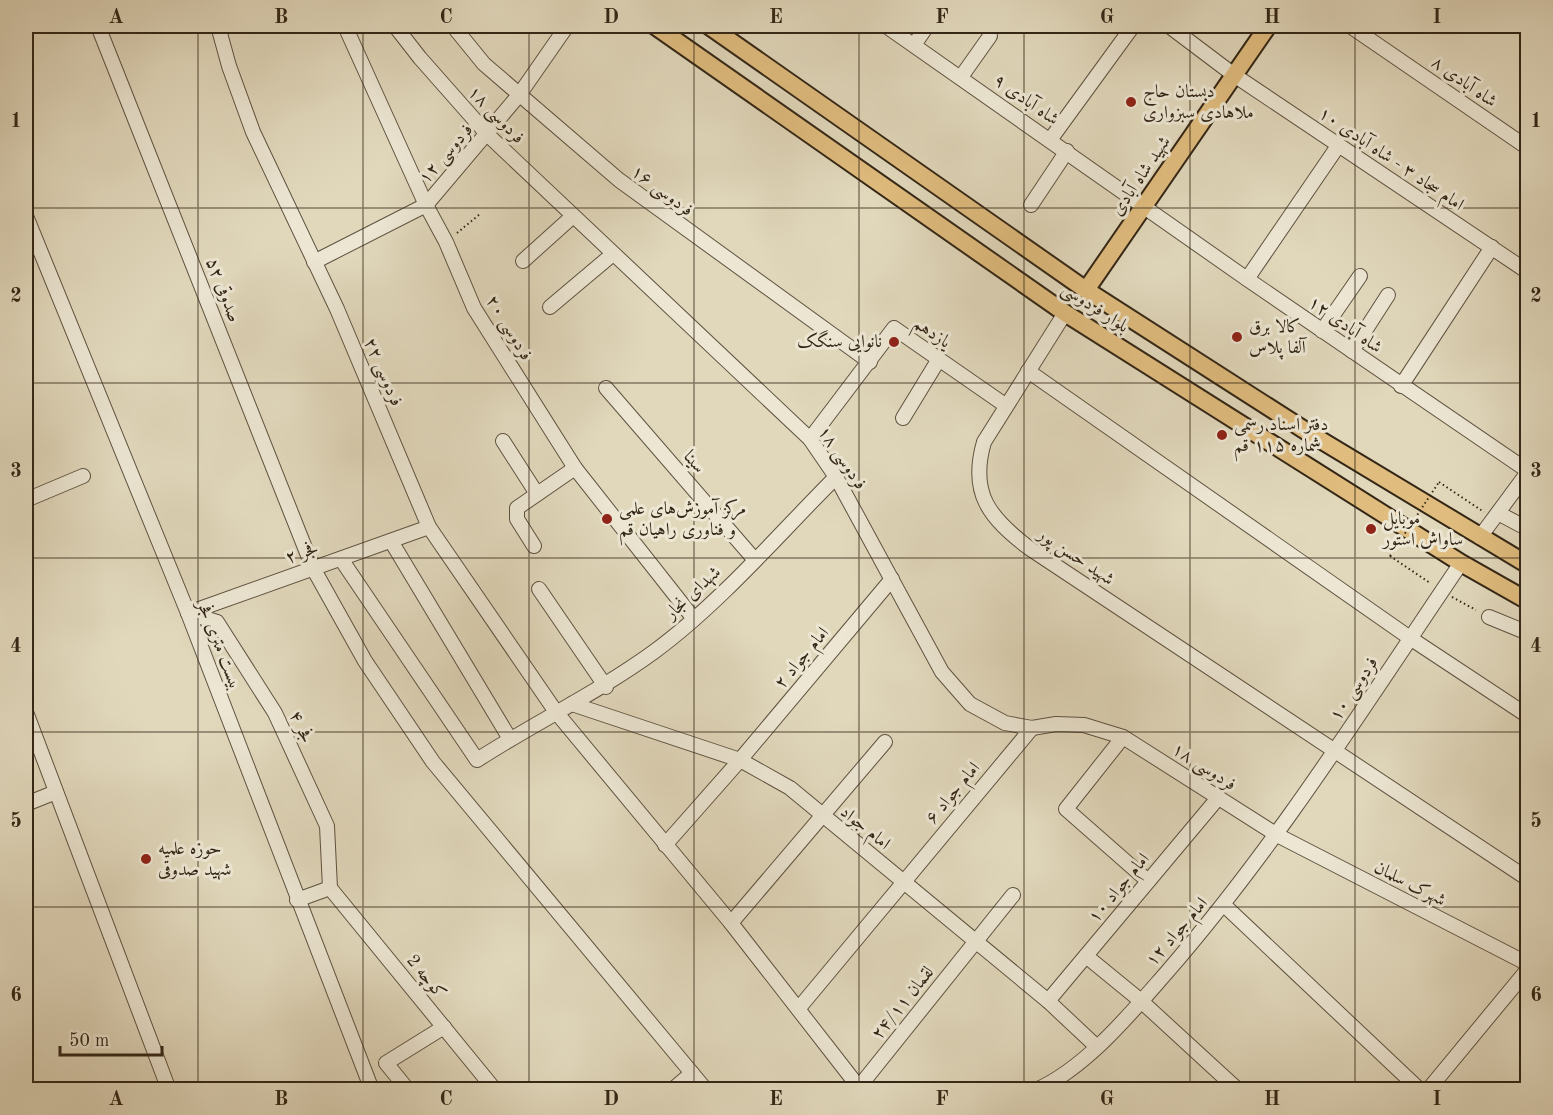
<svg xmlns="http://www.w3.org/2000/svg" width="1553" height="1115" viewBox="0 0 1553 1115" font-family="'Old Standard TT',Amiri,serif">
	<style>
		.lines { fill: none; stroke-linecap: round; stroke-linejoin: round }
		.minor-casing { stroke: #5e5240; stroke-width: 16 }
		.major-casing { stroke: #332616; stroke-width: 20 }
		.path { stroke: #332616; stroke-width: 2; stroke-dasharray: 1.5 3; stroke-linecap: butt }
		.minor { stroke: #ece6d3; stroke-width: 14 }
		.major { stroke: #e0bc7e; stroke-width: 16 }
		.path-bridge { stroke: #332616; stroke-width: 2; stroke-dasharray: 1.5 3; stroke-linecap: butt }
		.grid { fill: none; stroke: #332616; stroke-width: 1.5; stroke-opacity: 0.55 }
		.poi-dot { fill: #8f2418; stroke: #ece6d3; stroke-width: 2 }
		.labels { text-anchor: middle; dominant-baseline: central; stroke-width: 6; stroke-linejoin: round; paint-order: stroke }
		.street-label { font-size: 18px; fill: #332616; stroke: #ece6d3 }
		.poi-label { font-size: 18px; fill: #332616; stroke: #ece6d3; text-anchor: start }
		.neatline { fill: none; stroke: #332616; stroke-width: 2 }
		.grid-label { font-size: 20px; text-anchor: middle; font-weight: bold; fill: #332616 }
	</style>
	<rect width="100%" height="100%" fill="#e1d8bc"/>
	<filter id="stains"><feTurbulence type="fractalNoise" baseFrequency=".00333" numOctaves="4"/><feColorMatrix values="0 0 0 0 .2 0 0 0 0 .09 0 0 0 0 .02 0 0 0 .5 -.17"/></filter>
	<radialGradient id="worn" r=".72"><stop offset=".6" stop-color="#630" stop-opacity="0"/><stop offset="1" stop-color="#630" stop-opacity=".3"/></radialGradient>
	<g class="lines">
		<defs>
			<g id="minor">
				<path d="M 98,26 L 313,568 L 365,661 L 433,762 L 706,1090"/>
				<path d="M 218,26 L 229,66 L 253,132 L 337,309 L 429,527 L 556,712 L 731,923 L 861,1090"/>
				<path d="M 345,26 L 426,205 L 446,242 L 474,308 L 575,468 L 694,619"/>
				<path d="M 395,26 L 420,58 L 488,135 L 810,439 L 836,477 L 942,672 L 970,704 L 1005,723 L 1032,728 L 1056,724 L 1084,725 L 1123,737 L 1277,835 L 1528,964"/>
				<path d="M 453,26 L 484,64 L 619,180 L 870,362"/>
				<path d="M 886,26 L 1247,279 L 1528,471"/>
				<path d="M 1169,26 L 1234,75 L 1528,272"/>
				<path d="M 1350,26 L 1528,148"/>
				<path d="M 1522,26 L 1528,29"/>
				<path d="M 914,45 L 927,26"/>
				<path d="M 961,77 L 990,36"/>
				<path d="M 1050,140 L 1133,26"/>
				<path d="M 1031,205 L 1067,151"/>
				<path d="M 26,216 L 188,613 L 372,1090"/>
				<path d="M 523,261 L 573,216"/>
				<path d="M 314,262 L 426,205 L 519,95 L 567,26"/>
				<path d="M 1247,279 L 1338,146"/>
				<path d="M 550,307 L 613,254"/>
				<path d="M 1065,313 L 984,442 C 969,494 990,518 1029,548 L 1528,879"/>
				<path d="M 1322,331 L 1360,276"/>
				<path d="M 1352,351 L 1388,295"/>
				<path d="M 1028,371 L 1410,638 L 1528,716"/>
				<path d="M 1401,386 L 1492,247"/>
				<path d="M 606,388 L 754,559"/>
				<path d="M 903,418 L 939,359"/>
				<path d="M 810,439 L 894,328 L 1005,405"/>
				<path d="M 503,441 L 537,494"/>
				<path d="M 26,500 L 83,476"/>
				<path d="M 1498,513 L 1528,529"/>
				<path d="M 1480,537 L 1528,472"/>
				<path d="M 391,541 L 510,739"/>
				<path d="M 534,546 L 517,519 L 517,508 L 575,468"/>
				<path d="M 341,559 L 477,760 C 536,722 599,692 655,651 C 719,604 780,533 836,477"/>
				<path d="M 539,589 L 606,687"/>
				<path d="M 188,613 L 217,622 L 275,713 L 327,826 L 330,888"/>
				<path d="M 188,613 L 429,527"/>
				<path d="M 1489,617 L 1528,633"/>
				<path d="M 572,704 L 740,760 L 790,788 L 1048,1001 L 1097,1047"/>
				<path d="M 26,712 L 169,1090"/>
				<path d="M 1123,737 L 1066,809 L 1148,881"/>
				<path d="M 26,804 L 56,792"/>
				<path d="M 665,845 L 740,760 L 892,579"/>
				<path d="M 330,888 L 495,1090"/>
				<path d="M 297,900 L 330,888"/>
				<path d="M 1224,905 L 1420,1090"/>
				<path d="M 731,923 L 885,742"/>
				<path d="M 1086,956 L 1141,1001 L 1238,1090"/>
				<path d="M 1048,1001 L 1218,798"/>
				<path d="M 799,1008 L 1032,728"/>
				<path d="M 859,1087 L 1013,895"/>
				<path d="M 408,1090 L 386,1063 L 444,1027"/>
				<path d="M 672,1090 L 692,1073"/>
				<path d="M 1036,1090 C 1086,1068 1131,1013 1167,972 C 1278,844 1366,703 1461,563"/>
				<path d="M 1428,1090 L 1528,969"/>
			</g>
			<g id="major">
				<path d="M 655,26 L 1065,313 L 1461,563 L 1528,601"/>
				<path d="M 709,26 L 1086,290 L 1309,433 L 1528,565"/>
				<path d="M 1086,290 L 1268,26"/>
			</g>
		</defs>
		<use href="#minor" class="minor-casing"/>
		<use href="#major" class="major-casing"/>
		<g class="path">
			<path d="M 457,233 L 480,214"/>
			<path d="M 1439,482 L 1484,512"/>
			<path d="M 1390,556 L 1430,583"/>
			<path d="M 1452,597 L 1476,610"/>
		</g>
		<use href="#minor" class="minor"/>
		<use href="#major" class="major"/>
		<path class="path-bridge" d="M 1390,556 L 1439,482"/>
	</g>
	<path class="grid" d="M 198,26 L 198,1090M 363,26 L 363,1090M 529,26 L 529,1090M 694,26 L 694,1090M 859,26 L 859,1090M 1024,26 L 1024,1090M 1190,26 L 1190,1090M 1355,26 L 1355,1090M 26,208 L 1528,208M 26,383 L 1528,383M 26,558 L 1528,558M 26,732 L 1528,732M 26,907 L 1528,907"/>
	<g class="poi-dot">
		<circle cx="1131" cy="102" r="6"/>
		<circle cx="1237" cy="337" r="6"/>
		<circle cx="894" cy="342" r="6"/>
		<circle cx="1222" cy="435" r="6"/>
		<circle cx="607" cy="519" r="6"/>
		<circle cx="1371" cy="529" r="6"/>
		<circle cx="146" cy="859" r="6"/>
	</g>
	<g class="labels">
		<g class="street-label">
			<text transform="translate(1464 82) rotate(35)">شاه آبادی ۸</text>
			<text transform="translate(1026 100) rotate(35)">شاه آبادی ۹</text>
			<text transform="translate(496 115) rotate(46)">فردوسی ۱۸</text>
			<text transform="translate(446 154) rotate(-49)">فردوسی ۱۲</text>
			<text transform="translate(1391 159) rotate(34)">امام سجاد ۳ - شاه آبادی ۱۰</text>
			<text transform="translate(1141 176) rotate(-56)">شهید شاه آبادی</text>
			<text transform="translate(662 191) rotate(37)">فردوسی ۱۶</text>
			<text transform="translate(223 290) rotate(69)">صدوقی ۵۲</text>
			<text transform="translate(1095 308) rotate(33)">بلوار فردوسی</text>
			<text transform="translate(1345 325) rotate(35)">شاه آبادی ۱۲</text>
			<text transform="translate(509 328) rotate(59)">فردوسی ۲۰</text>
			<text transform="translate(932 333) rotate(34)">یازدهم</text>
			<text transform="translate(383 372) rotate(67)">فردوسی ۲۲</text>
			<text transform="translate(842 458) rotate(56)">فردوسی ۱۸</text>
			<text transform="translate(694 462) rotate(49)">سینا</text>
			<text transform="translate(302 553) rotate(-19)">فجر ۲</text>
			<text transform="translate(1076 557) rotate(34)">شهید حسن پور</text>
			<text transform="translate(693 593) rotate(-43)">شهدای نجار</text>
			<text transform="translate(219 645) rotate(69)">بیست متری فجر</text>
			<text transform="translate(802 658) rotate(-50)">امام جواد ۲</text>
			<text transform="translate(1354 689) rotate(-56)">فردوسی ۱۰</text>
			<text transform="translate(301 727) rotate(65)">فجر ۴</text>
			<text transform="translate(1204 767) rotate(33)">فردوسی ۱۸</text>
			<text transform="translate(953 793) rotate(-50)">امام جواد ۶</text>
			<text transform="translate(865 828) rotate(39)">امام جواد</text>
			<text transform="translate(1410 884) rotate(27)">شهرک سلمان</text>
			<text transform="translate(1119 888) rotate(-50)">امام جواد ۱۰</text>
			<text transform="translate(1177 932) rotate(-49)">امام جواد ۱۲</text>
			<text transform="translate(426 977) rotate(51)">کوچه 2</text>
			<text transform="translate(903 1003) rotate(-51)">لقمان ۲۴/۱۱</text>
		</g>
		<g class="poi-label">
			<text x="1143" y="92">دبستان حاج<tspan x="1143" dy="21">ملاهادی سبزواری</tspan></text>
			<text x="1249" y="327">کالا برق<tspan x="1249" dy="21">آلفا پلاس</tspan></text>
			<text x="882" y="342" text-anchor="end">نانوایی سنگک</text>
			<text x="1234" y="425">دفتر اسناد رسمی<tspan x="1234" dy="21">شماره ۱۱۵ قم</tspan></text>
			<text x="619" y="509">مرکز آموزش‌های علمی<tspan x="619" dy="21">و فناوری راهیان قم</tspan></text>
			<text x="1383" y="519">موبایل<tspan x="1383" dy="21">ساواش استور</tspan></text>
			<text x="158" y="849">حوزه علمیه<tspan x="158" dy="21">شهید صدوقی</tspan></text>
		</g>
	</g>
	<rect width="1553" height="1115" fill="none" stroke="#e1d8bc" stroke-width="66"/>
	<path d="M60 1046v9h102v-9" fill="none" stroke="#332616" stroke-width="3"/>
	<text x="69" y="1046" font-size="18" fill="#332616" stroke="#ece6d3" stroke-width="4.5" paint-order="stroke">50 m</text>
	<rect x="33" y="33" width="1487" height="1049" class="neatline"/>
	<g class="grid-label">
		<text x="116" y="23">A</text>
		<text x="281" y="23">B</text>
		<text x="446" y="23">C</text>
		<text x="611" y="23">D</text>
		<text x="776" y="23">E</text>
		<text x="942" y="23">F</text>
		<text x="1107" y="23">G</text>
		<text x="1272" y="23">H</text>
		<text x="1437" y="23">I</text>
		<text x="16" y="127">1</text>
		<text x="1536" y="127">1</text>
		<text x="16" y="302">2</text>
		<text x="1536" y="302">2</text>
		<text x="16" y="477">3</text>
		<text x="1536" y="477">3</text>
		<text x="16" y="652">4</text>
		<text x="1536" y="652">4</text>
		<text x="16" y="827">5</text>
		<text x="1536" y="827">5</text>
		<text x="16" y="1001">6</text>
		<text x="1536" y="1001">6</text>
		<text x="116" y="1105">A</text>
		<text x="281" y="1105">B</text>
		<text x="446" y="1105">C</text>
		<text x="611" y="1105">D</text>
		<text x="776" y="1105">E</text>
		<text x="942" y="1105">F</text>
		<text x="1107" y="1105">G</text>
		<text x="1272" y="1105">H</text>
		<text x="1437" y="1105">I</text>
	</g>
	<rect width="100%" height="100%" filter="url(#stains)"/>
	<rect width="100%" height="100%" fill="url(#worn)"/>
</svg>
